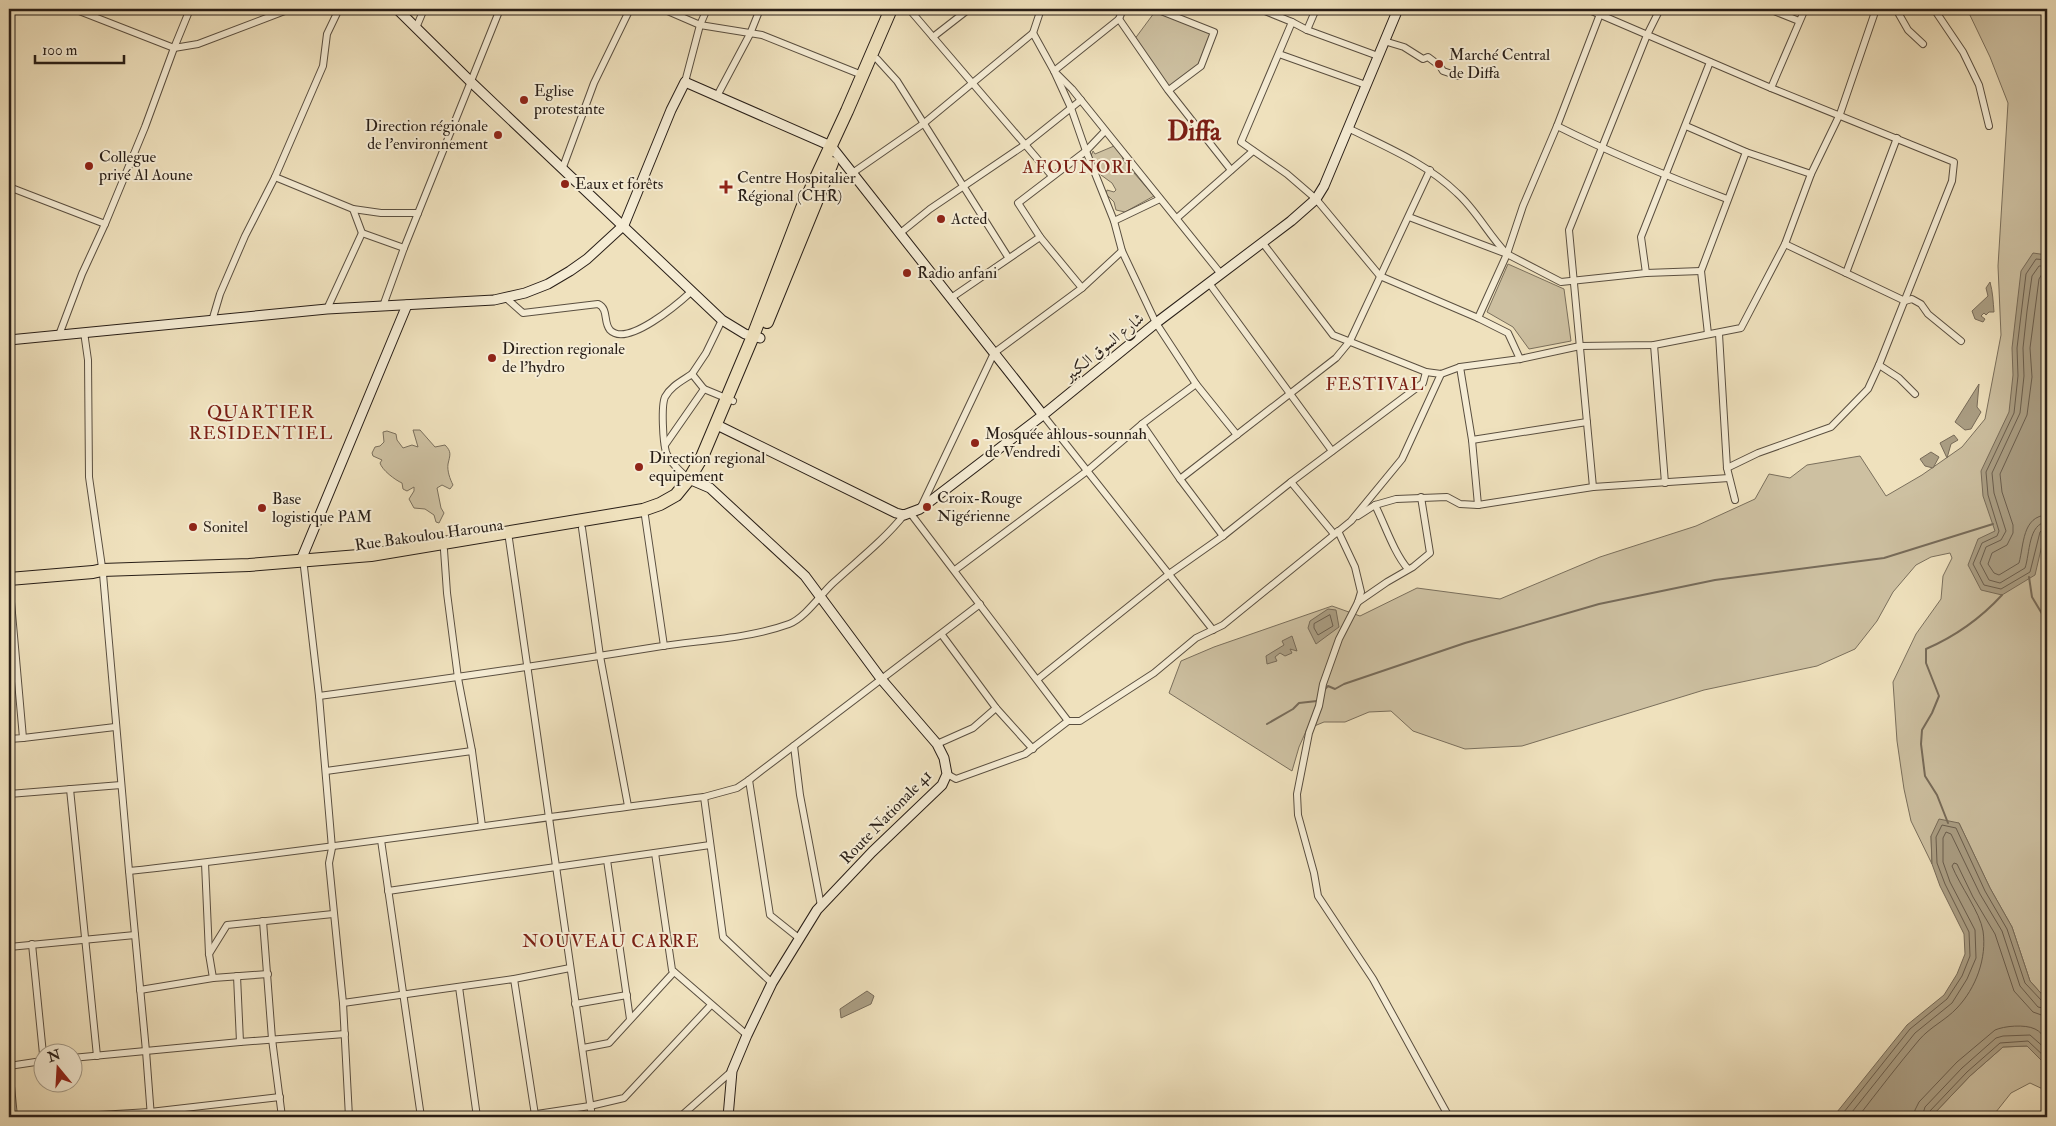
<svg xmlns="http://www.w3.org/2000/svg" width="2056" height="1126" viewBox="0 0 2056 1126" font-family="'IM FELL Double Pica',Amiri,serif">
	<style>
		.green { fill: #cdc0a1; stroke: #7a6f5c }
		.water { fill: #ab9f85; stroke: #776b59 }
		.lines { fill: none; stroke-linecap: round; stroke-linejoin: round }
		.shore { stroke: #6a5e4e; stroke-width: 1 }
		.stream { stroke: #776b59; stroke-width: 2 }
		.street-casing { stroke: #5a4f40; stroke-width: 8 }
		.secondary-casing { stroke: #281e17; stroke-width: 11 }
		.highway-casing { stroke: #281e17; stroke-width: 14 }
		.street { stroke: #f5ecd4; stroke-width: 6 }
		.secondary { stroke: #f5ecd4; stroke-width: 9 }
		.highway { stroke: #efe1bd; stroke-width: 12 }
		.poi-dot { fill: #8f2418; stroke: #f5ecd4; stroke-width: 2 }
		.labels { text-anchor: middle; dominant-baseline: central; stroke-width: 4; stroke-linejoin: round; paint-order: stroke }
		.poi-label { font-size: 16px; fill: #281e17; stroke: #f5ecd4; text-anchor: start }
		.street-label { font-size: 16px; fill: #281e17; stroke: #f5ecd4 }
		.neighbourhood-label { font-size: 18px; letter-spacing: 1px; fill: #7a1f14; stroke: #f5ecd4 }
		.town-label { font-size: 26px; font-weight: bold; fill: #7a1f14; stroke: #f5ecd4 }
	</style>
	<rect width="100%" height="100%" fill="#efe1bd"/>
	<filter id="stains"><feTurbulence type="fractalNoise" baseFrequency=".004" numOctaves="4"/><feColorMatrix values="0 0 0 0 .2 0 0 0 0 .09 0 0 0 0 .02 0 0 0 .5 -.17"/></filter>
	<radialGradient id="worn" r=".72"><stop offset=".6" stop-color="#630" stop-opacity="0"/><stop offset="1" stop-color="#630" stop-opacity=".3"/></radialGradient>
	<g class="green">
		<path d="M 1157,9 L 1212,33 L 1199,66 L 1168,90 L 1134,40 Z"/>
		<path d="M 1967,9 L 2047,9 L 2047,1000 L 2030,981 L 2012,927 L 1990,888 L 1959,823 L 1931,836 L 1932,864 L 1911,821 L 1904,789 L 1897,741 L 1893,682 L 1916,634 L 1941,599 L 1943,576 L 1952,558 L 1950,553 L 1931,557 L 1916,565 L 1893,592 L 1877,621 L 1855,649 L 1817,666 L 1704,690 L 1522,746 L 1465,749 L 1413,731 L 1391,711 L 1369,712 L 1345,722 L 1324,722 L 1307,729 L 1299,747 L 1292,771 L 1169,693 L 1181,661 L 1214,647 L 1332,606 L 1360,616 L 1417,588 L 1500,599 L 1600,557 L 1696,526 L 1755,499 L 1769,474 L 1790,478 L 1807,465 L 1860,456 L 1886,496 L 1922,475 L 1962,447 L 1985,419 L 2001,335 L 1998,266 L 2008,103 L 1990,57 Z"/>
		<path d="M 1114,146 L 1121,150 L 1123,160 L 1129,167 L 1124,173 L 1134,173 L 1154,196 L 1125,212 L 1116,210 L 1114,202 L 1106,194 L 1107,190 L 1114,192 L 1116,190 L 1112,183 L 1101,175 L 1090,158 L 1093,151 L 1095,154 Z"/>
		<path d="M 1508,264 L 1564,289 L 1571,341 L 1529,349 L 1513,327 L 1487,312 Z"/>
		<path d="M 413,430 L 420,430 L 435,447 L 445,445 C 452,452 450,455 448,464 C 447,471 450,479 453,485 L 450,489 L 442,485 L 437,488 L 441,508 L 444,513 L 439,523 L 436,522 L 434,515 L 425,509 L 414,508 L 409,499 L 414,491 L 414,487 L 407,491 L 403,489 L 402,483 C 395,480 382,470 380,463 L 382,460 L 373,456 L 372,453 L 375,447 L 380,446 L 384,442 L 383,432 L 387,431 L 396,434 L 397,440 L 403,448 L 412,445 L 418,447 Z"/>
		<path d="M 2027,1046 L 2047,1066 L 2047,1091 L 2030,1083 L 2011,1093 L 1992,1117 L 1931,1117 L 1970,1076 L 2003,1047 Z"/>
	</g>
	<g class="water">
		<path d="M 2033,253 L 2047,255 L 2047,524 L 2035,575 L 2002,595 L 1981,590 L 1968,565 L 1978,539 L 1995,531 L 1983,496 L 1981,471 L 2009,412 L 2013,375 L 2012,348 L 2021,271 Z"/>
		<path d="M 1990,282 C 1993,293 1993,301 1994,312 L 1989,312 L 1986,315 L 1984,313 L 1981,316 L 1985,319 L 1983,322 L 1975,319 L 1972,311 L 1988,296 L 1986,288 Z"/>
		<path d="M 1979,384 L 1977,407 L 1981,412 L 1971,429 L 1965,430 L 1955,422 Z"/>
		<path d="M 1954,435 L 1958,440 L 1951,444 L 1947,458 L 1940,443 Z"/>
		<path d="M 1931,452 L 1939,457 L 1933,468 L 1925,466 L 1920,459 Z"/>
		<path d="M 1328,609 L 1336,610 L 1339,627 L 1316,644 L 1308,628 L 1310,621 Z"/>
		<path d="M 1292,636 L 1297,651 L 1290,649 L 1292,653 L 1285,656 L 1280,653 L 1275,657 L 1277,661 L 1267,664 L 1266,656 L 1284,645 L 1282,641 Z"/>
		<path d="M 1939,819 L 1959,823 L 1990,888 L 2012,927 L 2030,981 L 2047,1000 L 2047,1066 L 2027,1046 L 2003,1047 L 1970,1076 L 1931,1117 L 1833,1117 L 1907,1025 L 1944,995 L 1957,974 L 1965,954 L 1964,934 L 1940,886 L 1932,864 L 1931,836 Z"/>
		<path d="M 867,991 L 874,996 L 871,1004 L 841,1018 L 840,1009 Z"/>
	</g>
	<g class="lines">
		<g class="shore">
			<path d="M 2047,260 L 2036,259 L 2026,274 L 2017,348 L 2018,376 L 2014,413 L 1986,472 L 1988,495 L 1999,531 L 1997,536 L 1982,543 L 1973,564 L 1984,585 L 2001,589 L 2030,572 L 2040,532 L 2043,529 L 2047,528"/>
			<path d="M 2047,266 L 2039,266 L 2032,276 L 2027,311 L 2023,348 L 2024,376 L 2020,413 L 1992,473 L 1994,493 L 2006,531 L 2001,540 L 1986,547 L 1980,563 L 1989,580 L 2000,583 L 2025,568 C 2030,554 2028,523 2047,522"/>
			<path d="M 2047,273 L 2042,274 L 2039,279 L 2030,348 L 2032,377 L 2027,415 L 2000,474 L 2002,492 L 2013,525 L 2013,533 L 2007,545 L 1992,553 L 1988,564 L 1994,573 L 1999,575 L 2019,563 C 2024,545 2022,516 2047,515"/>
			<path d="M 1330,615 L 1333,626 L 1318,635 L 1314,628 L 1314,624 Z"/>
			<path d="M 1840,1117 L 1910,1029 L 1947,999 L 1962,976 L 1970,956 L 1969,932 L 1945,884 L 1937,863 L 1936,837 L 1942,825 L 1956,828 L 1985,891 L 2007,929 L 2025,983 L 2042,1001 L 2047,1003"/>
			<path d="M 1848,1117 L 1915,1033 L 1952,1003 L 1967,979 L 1976,958 L 1975,930 L 1950,882 L 1943,862 L 1943,838 L 1946,832 L 1951,834 L 1980,894 L 2002,931 L 2020,986 L 2038,1007 L 2047,1009"/>
			<path d="M 1858,1117 C 1878,1091 1898,1065 1919,1040 C 1930,1027 1946,1020 1957,1008 C 1976,988 1987,958 1983,931 C 1980,912 1960,886 1952,866 L 1954,863 L 1957,864 L 1973,897 L 1995,934 L 2014,991 L 2033,1012 L 2047,1017"/>
			<path d="M 1914,1117 L 1915,1110 L 1919,1102 L 1957,1062 L 1995,1030 C 2004,1026 2025,1024 2035,1029 C 2040,1031 2043,1036 2047,1040"/>
			<path d="M 1922,1117 L 1925,1107 L 1962,1068 L 1996,1038 L 2003,1036 L 2030,1035 L 2047,1050"/>
			<path d="M 1928,1117 L 1929,1112 L 1967,1072 L 2000,1043 L 2028,1041 L 2047,1059"/>
		</g>
		<g class="stream">
			<path d="M 2043,256 L 2047,244"/>
			<path d="M 2029,577 L 2032,597 L 2047,622"/>
			<path d="M 1325,689 L 1328,686 L 1335,689 L 1344,684 L 1465,643 L 1599,604 L 1715,580 L 1884,558 L 1993,524"/>
			<path d="M 1267,724 L 1293,709 L 1299,703 L 1317,701"/>
			<path d="M 1948,823 L 1937,795 L 1925,776 L 1921,744 L 1922,730 L 1932,713 L 1939,696 L 1926,663 L 1926,649 C 1956,636 1980,619 2002,595"/>
		</g>
		<defs>
			<g id="street">
				<path d="M 74,9 L 174,48 L 198,44 L 290,9"/>
				<path d="M 663,9 L 700,25 L 762,35 L 862,75"/>
				<path d="M 909,9 L 1052,176"/>
				<path d="M 1123,9 L 1119,19 L 1054,71 L 1071,108 L 1086,151 L 1114,221 L 1122,251 L 1156,323 L 1196,384 L 1237,435"/>
				<path d="M 1156,9 L 1214,32 L 1201,66 L 1169,90"/>
				<path d="M 1260,9 L 1292,22"/>
				<path d="M 1316,9 L 1307,30 L 1292,22 L 1241,142 L 1287,174 L 1316,199 L 1380,276 L 1478,318 L 1508,333 L 1520,359"/>
				<path d="M 1587,9 L 1771,88 L 1954,162 L 1952,181 L 1879,365 L 1868,389 L 1831,427 L 1758,453 L 1727,468"/>
				<path d="M 1769,9 L 1799,21"/>
				<path d="M 1896,9 L 1908,30 L 1923,44"/>
				<path d="M 1934,9 L 1963,52 L 1979,85 L 1989,126"/>
				<path d="M 1119,19 L 1168,90 L 1231,170"/>
				<path d="M 416,28 L 424,9"/>
				<path d="M 1307,30 L 1378,56"/>
				<path d="M 1033,33 L 1054,71 L 1072,89 L 1221,274"/>
				<path d="M 933,37 L 969,9"/>
				<path d="M 1384,41 L 1404,47 L 1423,59 L 1428,57 L 1440,66 L 1443,71 L 1458,76"/>
				<path d="M 1279,54 L 1366,85"/>
				<path d="M 877,59 L 897,81 L 1008,257"/>
				<path d="M 685,82 L 700,25 L 707,9"/>
				<path d="M 1771,88 L 1805,9"/>
				<path d="M 717,96 L 750,34 L 760,9"/>
				<path d="M 1557,126 C 1613,154 1669,177 1727,199"/>
				<path d="M 1686,126 L 1746,152 L 1811,174"/>
				<path d="M 1348,128 C 1386,147 1426,163 1457,193 C 1476,210 1488,234 1506,253"/>
				<path d="M 563,167 L 594,83 L 630,9"/>
				<path d="M 851,174 L 923,124 L 1033,33 L 1041,9"/>
				<path d="M 275,177 L 353,209"/>
				<path d="M 9,187 L 105,224 L 82,274 L 59,335"/>
				<path d="M 1409,217 L 1507,254 L 1561,282 L 1646,273 L 1701,271"/>
				<path d="M 1177,218 L 1253,151"/>
				<path d="M 1114,221 L 1160,199"/>
				<path d="M 105,224 L 145,127 L 174,48 L 190,9"/>
				<path d="M 362,233 L 353,209 L 381,213 L 418,213"/>
				<path d="M 899,234 L 930,209 L 1026,144 L 1081,100"/>
				<path d="M 1262,242 L 1333,335 L 1426,372 L 1441,374 L 1460,367 L 1520,359 L 1580,346 L 1654,345 L 1741,328 L 1785,244 L 1811,174 L 1840,114 L 1876,9"/>
				<path d="M 1785,244 L 1905,301 L 1912,299 L 1921,304 L 1928,314 L 1961,341"/>
				<path d="M 1646,273 L 1641,237 L 1710,62"/>
				<path d="M 1846,273 L 1897,138"/>
				<path d="M 1209,283 L 1332,451"/>
				<path d="M 1082,288 L 1040,237 L 1018,203 L 1086,151 L 1105,131"/>
				<path d="M 506,298 L 523,313 L 598,304 C 609,309 603,322 610,330 C 627,348 679,303 692,291"/>
				<path d="M 951,298 L 1040,237"/>
				<path d="M 383,306 L 404,248 L 500,9"/>
				<path d="M 327,309 L 362,233 L 404,248"/>
				<path d="M 1478,318 L 1507,254 L 1523,206 L 1557,126 L 1600,14"/>
				<path d="M 212,321 L 220,294 L 245,236 L 275,177 L 323,66 L 327,34 L 339,9"/>
				<path d="M 84,332 L 88,360 L 89,477 L 103,574 L 129,871 C 321,850 512,821 704,797 L 737,788 L 749,780 L 980,604"/>
				<path d="M 1708,334 L 1701,271 L 1746,152"/>
				<path d="M 1719,334 L 1727,468 L 1735,500"/>
				<path d="M 1654,345 L 1665,483"/>
				<path d="M 1879,365 L 1899,378 L 1915,394"/>
				<path d="M 1460,367 L 1472,440 L 1478,505"/>
				<path d="M 692,374 L 706,353 L 722,320"/>
				<path d="M 1043,415 L 1213,630"/>
				<path d="M 1142,424 L 1180,479 L 1223,536"/>
				<path d="M 1472,440 L 1587,422"/>
				<path d="M 665,445 L 704,389 L 733,401"/>
				<path d="M 689,479 C 681,472 670,463 666,452 C 663,442 661,406 665,397 C 671,386 682,381 692,374 L 704,389"/>
				<path d="M 1180,479 L 1336,358 L 1350,341 L 1430,170"/>
				<path d="M 1291,482 L 1334,534"/>
				<path d="M 1593,487 L 1569,230 L 1647,35 L 1660,9"/>
				<path d="M 1375,505 C 1385,525 1394,553 1408,569"/>
				<path d="M 921,507 L 994,353 L 1082,288 L 1122,251"/>
				<path d="M 911,514 L 1068,721 L 1080,721 L 1154,673 L 1196,638 L 1223,625 L 1351,521 L 1402,459 L 1441,374"/>
				<path d="M 645,516 L 664,646"/>
				<path d="M 1358,516 L 1375,505 L 1396,499 L 1447,497 L 1460,504 L 1478,505 L 1593,487 L 1729,478"/>
				<path d="M 582,528 L 600,656 L 628,806"/>
				<path d="M 1338,531 L 1355,567 L 1361,592 L 1358,602 L 1339,639 L 1323,684 L 1319,706 L 1309,733 L 1297,794 L 1298,815 L 1314,873 L 1318,896 L 1373,979 L 1449,1117"/>
				<path d="M 509,539 L 592,1117"/>
				<path d="M 444,550 L 447,593 L 458,678 L 472,751 L 482,826"/>
				<path d="M 304,567 L 319,696 L 332,848 L 329,863 L 343,1003 L 349,1117"/>
				<path d="M 955,570 L 1087,471 L 1142,424 L 1196,384"/>
				<path d="M 1358,602 L 1387,582 L 1413,567 L 1430,553 L 1421,497"/>
				<path d="M 942,635 L 996,708 L 1033,749"/>
				<path d="M 1038,679 L 1169,574 L 1223,536 L 1291,482 L 1423,383 L 1426,372"/>
				<path d="M 319,696 C 432,681 544,665 656,647 C 699,640 748,639 789,624 C 805,618 821,594 833,583 C 858,560 883,541 904,515"/>
				<path d="M 23,738 L 115,727"/>
				<path d="M 9,739 L 23,738 L 9,579"/>
				<path d="M 937,744 L 973,728 L 996,708"/>
				<path d="M 794,746 L 800,795 L 821,906"/>
				<path d="M 326,771 L 472,751"/>
				<path d="M 947,774 L 956,779 L 1025,754 L 1068,721"/>
				<path d="M 749,780 L 770,915 L 800,939"/>
				<path d="M 70,789 L 97,1056"/>
				<path d="M 9,794 L 121,785"/>
				<path d="M 704,797 L 723,937 L 772,983"/>
				<path d="M 381,840 L 421,1117"/>
				<path d="M 655,853 L 672,970 L 747,1035"/>
				<path d="M 607,860 L 630,1019"/>
				<path d="M 205,863 L 209,954 L 213,978"/>
				<path d="M 129,871 L 146,1051 L 151,1117"/>
				<path d="M 388,891 L 710,845"/>
				<path d="M 263,921 L 272,1039 L 282,1117"/>
				<path d="M 32,944 L 43,1054"/>
				<path d="M 9,947 L 135,935"/>
				<path d="M 209,954 L 227,925 L 333,914"/>
				<path d="M 237,976 L 240,1042"/>
				<path d="M 514,979 L 535,1115"/>
				<path d="M 459,987 L 477,1117"/>
				<path d="M 140,990 L 213,978 L 268,974"/>
				<path d="M 343,1003 L 514,979 L 570,968"/>
				<path d="M 575,1004 L 627,995"/>
				<path d="M 583,1048 L 609,1043 L 674,972"/>
				<path d="M 72,1058 L 240,1042 L 345,1034"/>
				<path d="M 9,1066 L 14,1117"/>
				<path d="M 9,1066 L 42,1061"/>
				<path d="M 65,1117 L 150,1112 L 280,1097"/>
				<path d="M 517,1117 L 590,1106 L 624,1098 L 711,1005"/>
				<path d="M 680,1117 L 732,1071"/>
			</g>
			<g id="secondary">
				<path d="M 397,9 L 471,82 L 722,320 L 745,334 L 760,338"/>
				<path d="M 9,340 L 327,309 L 494,300 L 525,293 L 548,284 L 570,271 L 587,259 L 624,225 L 671,110 L 685,82 L 831,146 L 1043,415"/>
				<path d="M 717,425 L 896,513 L 904,515 L 920,509 L 1043,415 L 1156,323 L 1291,221 L 1316,199 L 1324,186 L 1398,9"/>
				<path d="M 689,479 L 710,488 L 805,576 L 882,680 L 937,744 L 944,758 L 947,774 L 942,785 L 872,852 L 817,910 L 772,983 L 747,1035 L 732,1071 L 728,1117"/>
				<path d="M 301,560 L 407,305"/>
			</g>
			<g id="highway">
				<path d="M 767,322 L 832,163"/>
				<path d="M 9,579 L 93,572 L 102,570 L 249,565 L 371,555 L 643,510 L 660,504 L 676,495 L 689,479 L 702,457 L 753,336 L 802,208 L 847,111 L 891,9"/>
			</g>
		</defs>
		<use href="#street" class="street-casing"/>
		<use href="#secondary" class="secondary-casing"/>
		<use href="#highway" class="highway-casing"/>
		<use href="#street" class="street"/>
		<use href="#secondary" class="secondary"/>
		<use href="#highway" class="highway"/>
	</g>
	<g class="poi-dot">
		<circle cx="1439" cy="64" r="5"/>
		<circle cx="524" cy="100" r="5"/>
		<circle cx="498" cy="135" r="5"/>
		<circle cx="89" cy="166" r="5"/>
		<circle cx="565" cy="184" r="5"/>
		<path d="M723.5 179.5h5v5h5v5h-5v5h-5v-5h-5v-5h5z"/>
		<circle cx="941" cy="219" r="5"/>
		<circle cx="907" cy="273" r="5"/>
		<circle cx="492" cy="358" r="5"/>
		<circle cx="975" cy="443" r="5"/>
		<circle cx="639" cy="467" r="5"/>
		<circle cx="927" cy="507" r="5"/>
		<circle cx="262" cy="508" r="5"/>
		<circle cx="193" cy="527" r="5"/>
	</g>
	<g class="labels">
		<g class="poi-label">
			<text x="1449" y="55">Marché Central<tspan x="1449" dy="18">de Diffa</tspan></text>
			<text x="534" y="91">Eglise<tspan x="534" dy="18">protestante</tspan></text>
			<text x="488" y="126" text-anchor="end">Direction régionale<tspan x="488" dy="18">de l'environnement</tspan></text>
			<text x="99" y="157">Collegue<tspan x="99" dy="18">privé Al Aoune</tspan></text>
			<text x="737" y="178">Centre Hospitalier<tspan x="737" dy="18">Régional (CHR)</tspan></text>
			<text x="575" y="184">Eaux et forêts</text>
			<text x="951" y="219">Acted</text>
			<text x="917" y="273">Radio anfani</text>
			<text x="502" y="349">Direction regionale<tspan x="502" dy="18">de l'hydro</tspan></text>
			<text x="985" y="434">Mosquée ahlous-sounnah<tspan x="985" dy="18">de Vendredi</tspan></text>
			<text x="649" y="458">Direction regional<tspan x="649" dy="18">equipement</tspan></text>
			<text x="937" y="498">Croix-Rouge<tspan x="937" dy="18">Nigérienne</tspan></text>
			<text x="272" y="499">Base<tspan x="272" dy="18">logistique PAM</tspan></text>
			<text x="203" y="527">Sonitel</text>
		</g>
		<g class="street-label">
			<text transform="translate(1104 347) rotate(-39)">شارع السوق الكبير</text>
			<text transform="translate(429 535) rotate(-8)">Rue Bakoulou Harouna</text>
			<text transform="translate(886 817) rotate(-46)">Route Nationale 41</text>
		</g>
		<g class="neighbourhood-label">
			<text x="1078" y="167">AFOUNORI</text>
			<text x="1375" y="384">FESTIVAL</text>
			<text x="261" y="412">QUARTIER<tspan x="261" dy="21">RESIDENTIEL</tspan></text>
			<text x="611" y="941">NOUVEAU CARRE</text>
		</g>
		<g class="town-label">
			<text x="1194" y="132">Diffa</text>
		</g>
	</g>
	<rect width="2056" height="1126" fill="none" stroke="#efe1bd" stroke-width="30"/>
	<rect x="10" y="10" width="2036" height="1106" fill="none" stroke="#281e17" stroke-width="2.5"/>
	<rect x="15" y="15" width="2026" height="1096" fill="none" stroke="#281e17"/>
	<g transform="translate(58 1068) rotate(342)"><circle r="24" fill="#f5ecd4" stroke="#a39a88"/>
	<path d="M0-4L9 19L0 12L-9 19Z" fill="#8f2418"/>
	<text y="-8" font-size="14" font-weight="bold" text-anchor="middle" fill="#281e17">N</text>
	</g>
	<path d="M35 55v8h89v-8" fill="none" stroke="#281e17" stroke-width="2.5"/>
	<text x="42" y="55" font-size="15" fill="#281e17" stroke="#f5ecd4" stroke-width="4" paint-order="stroke">100 m</text>
	<rect width="100%" height="100%" filter="url(#stains)"/>
	<rect width="100%" height="100%" fill="url(#worn)"/>
</svg>
